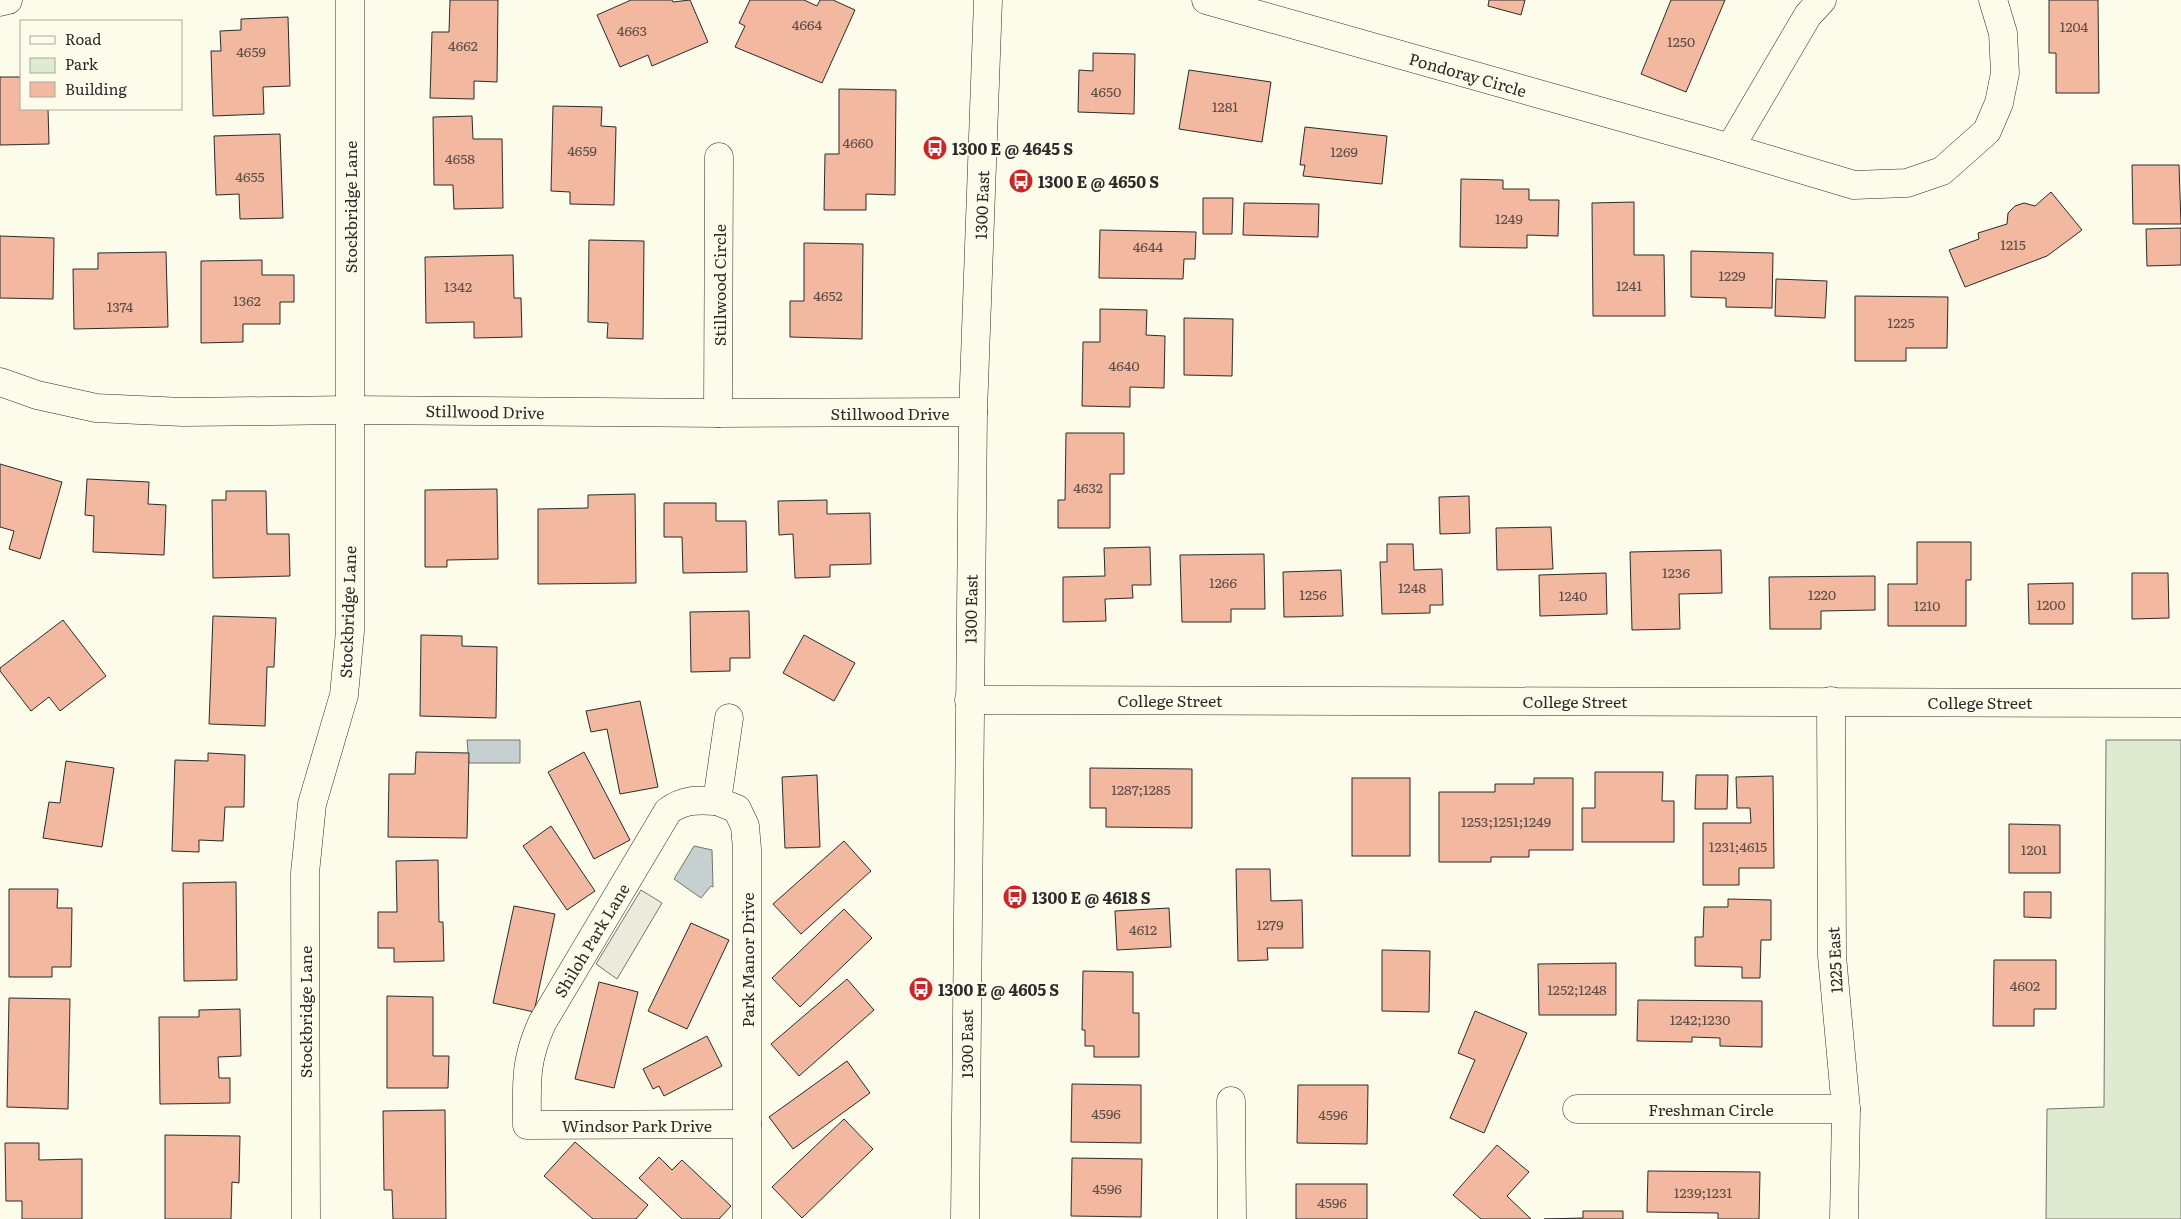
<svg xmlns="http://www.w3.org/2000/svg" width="2181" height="1219" viewBox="0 0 2181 1219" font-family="Literata,serif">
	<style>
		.green { fill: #deebd1; stroke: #74746e }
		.parking { fill: #eceadb; stroke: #74746e }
		.water { fill: #c7d0d0; stroke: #74746e }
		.building { fill: #f2b8a0; stroke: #2b2b2b }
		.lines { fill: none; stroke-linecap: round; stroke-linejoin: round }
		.minor-casing { stroke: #2b2b2b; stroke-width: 29 }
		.major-casing { stroke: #2b2b2b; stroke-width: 29 }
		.minor { stroke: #fdfbea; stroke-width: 28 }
		.major { stroke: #fdfbea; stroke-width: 28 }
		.labels { text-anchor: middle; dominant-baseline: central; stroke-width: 4; stroke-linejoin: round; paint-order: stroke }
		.number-label { font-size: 14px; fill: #5d4e48 }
		.street-label { font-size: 16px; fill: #2b2b2b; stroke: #fdfbea }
		.poi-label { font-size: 16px; font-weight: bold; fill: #2b2b2b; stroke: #fdfbea; text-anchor: start }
	</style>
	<rect width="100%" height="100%" fill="#fdfbea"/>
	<path class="green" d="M 2106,740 L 2181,740 L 2181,1219 L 2046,1219 L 2047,1109 L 2104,1107 Z"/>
	<path class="parking" d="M 641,890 L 662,903 L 617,979 L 596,964 Z"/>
	<g class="water">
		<path d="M 467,740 L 520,740 L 520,763 L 469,763 Z"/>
		<path d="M 694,846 L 712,850 L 713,887 L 711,886 L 701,898 L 674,879 Z"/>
	</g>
	<g class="building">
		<path d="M 450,0 L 498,0 L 497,82 L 474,81 L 474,99 L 430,98 L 432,32 L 449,32 Z"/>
		<path d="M 631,0 L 672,0 L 673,2 L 690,0 L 708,42 L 652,66 L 648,55 L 620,67 L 597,15 Z"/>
		<path d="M 750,0 L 804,0 L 817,6 L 820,0 L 833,0 L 855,10 L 822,83 L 735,47 L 745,26 L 739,23 Z"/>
		<path d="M 1489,0 L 1525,0 L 1521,15 L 1488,6 Z"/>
		<path d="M 1671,0 L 1725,0 L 1686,92 L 1641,74 Z"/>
		<path d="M 2049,0 L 2098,0 L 2099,93 L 2056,93 L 2056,53 L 2049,53 Z"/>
		<path d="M 288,17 L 290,86 L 263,87 L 264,114 L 213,116 L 211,51 L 221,51 L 220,31 L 241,30 L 241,19 Z"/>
		<path d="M 1093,53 L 1135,54 L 1134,114 L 1078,112 L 1079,70 L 1093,71 Z"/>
		<path d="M 1189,70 L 1271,82 L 1262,142 L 1179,129 Z"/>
		<path d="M 0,77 L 21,77 L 21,109 L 48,109 L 49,144 L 0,145 Z"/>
		<path d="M 839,89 L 896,90 L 895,195 L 866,194 L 866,210 L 824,210 L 825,154 L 839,154 Z"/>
		<path d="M 553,106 L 602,107 L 601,126 L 616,127 L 614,205 L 570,204 L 570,192 L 551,191 Z"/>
		<path d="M 472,116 L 473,139 L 502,139 L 503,208 L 454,209 L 453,185 L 434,185 L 433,117 Z"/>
		<path d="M 1305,127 L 1387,136 L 1382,184 L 1303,176 L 1305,165 L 1300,165 Z"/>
		<path d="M 280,134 L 283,218 L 240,219 L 239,194 L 216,195 L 214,136 Z"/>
		<path d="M 2132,165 L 2179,165 L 2181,224 L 2133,224 Z"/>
		<path d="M 1461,179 L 1503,180 L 1503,189 L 1529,189 L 1529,200 L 1559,200 L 1558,236 L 1527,235 L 1527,248 L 1460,247 Z"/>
		<path d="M 2051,192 L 2082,230 L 2047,256 L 1965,287 L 1949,250 L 1979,239 L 1978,233 L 2007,224 L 2008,213 L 2015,206 L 2024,203 L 2035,206 Z"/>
		<path d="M 1203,198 L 1233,198 L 1232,234 L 1203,234 Z"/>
		<path d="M 1634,202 L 1634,255 L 1664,255 L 1665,316 L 1593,316 L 1592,203 Z"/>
		<path d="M 1244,203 L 1319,204 L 1318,237 L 1243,235 Z"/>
		<path d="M 2181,228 L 2181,265 L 2147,266 L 2146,229 Z"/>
		<path d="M 1100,230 L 1196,232 L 1195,259 L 1184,259 L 1183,279 L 1099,278 Z"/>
		<path d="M 0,236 L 54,238 L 53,299 L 0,298 Z"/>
		<path d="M 589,240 L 644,241 L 643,339 L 607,338 L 608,323 L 588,322 Z"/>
		<path d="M 804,243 L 863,244 L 862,339 L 790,337 L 790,301 L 804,301 Z"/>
		<path d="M 1691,251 L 1773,253 L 1772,308 L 1726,307 L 1726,298 L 1691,297 Z"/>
		<path d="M 166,252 L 168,327 L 74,329 L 73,269 L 98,269 L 98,253 Z"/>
		<path d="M 513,255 L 514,298 L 521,298 L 522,337 L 474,338 L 474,322 L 426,323 L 425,257 Z"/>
		<path d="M 262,260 L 262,275 L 294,275 L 294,302 L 280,302 L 280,324 L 243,324 L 243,342 L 201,343 L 201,261 Z"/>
		<path d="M 1776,279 L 1827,281 L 1825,318 L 1775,316 Z"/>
		<path d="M 1855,296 L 1948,297 L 1947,348 L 1906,348 L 1906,361 L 1855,361 Z"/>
		<path d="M 1100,309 L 1147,310 L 1146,335 L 1165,336 L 1164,388 L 1130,387 L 1130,407 L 1082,406 L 1083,342 L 1100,342 Z"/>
		<path d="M 1184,318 L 1233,319 L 1232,376 L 1184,375 Z"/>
		<path d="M 1066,433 L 1124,433 L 1124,474 L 1110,474 L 1110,528 L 1058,528 L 1058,500 L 1065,500 Z"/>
		<path d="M 0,464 L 62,482 L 40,559 L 9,549 L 14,531 L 0,527 Z"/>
		<path d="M 87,479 L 149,482 L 148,504 L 166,505 L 164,555 L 93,552 L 94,516 L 85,515 Z"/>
		<path d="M 497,489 L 498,559 L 447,560 L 447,567 L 425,567 L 425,490 Z"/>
		<path d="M 226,491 L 266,491 L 267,534 L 289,534 L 290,576 L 213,578 L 212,500 L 226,500 Z"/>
		<path d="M 635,494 L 636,583 L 538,584 L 538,509 L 588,508 L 588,495 Z"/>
		<path d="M 1469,496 L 1470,533 L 1440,534 L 1439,497 Z"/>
		<path d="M 827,500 L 827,514 L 870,513 L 871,564 L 830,565 L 830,577 L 795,578 L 793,534 L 779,535 L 778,501 Z"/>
		<path d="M 664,503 L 716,503 L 716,521 L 746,521 L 747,572 L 683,573 L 682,537 L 664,537 Z"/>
		<path d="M 1551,527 L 1553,569 L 1497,570 L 1496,528 Z"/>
		<path d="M 1917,542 L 1971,542 L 1971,580 L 1966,580 L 1966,626 L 1888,626 L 1888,584 L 1917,584 Z"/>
		<path d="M 1387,544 L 1413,544 L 1414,570 L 1442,569 L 1443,605 L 1430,605 L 1430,613 L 1382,614 L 1380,562 L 1387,562 Z"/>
		<path d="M 1150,547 L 1151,585 L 1132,585 L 1133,598 L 1105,599 L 1106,621 L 1063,622 L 1063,577 L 1105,576 L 1104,548 Z"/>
		<path d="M 1721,550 L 1722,593 L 1679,594 L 1680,629 L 1632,630 L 1630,552 Z"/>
		<path d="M 1264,554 L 1265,609 L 1231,609 L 1231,622 L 1182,622 L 1180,555 Z"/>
		<path d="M 1341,570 L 1343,616 L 1284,617 L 1283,572 Z"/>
		<path d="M 1606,573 L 1607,614 L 1540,616 L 1539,575 Z"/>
		<path d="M 2132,573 L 2168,573 L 2169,618 L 2132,619 Z"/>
		<path d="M 1875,576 L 1875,610 L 1821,611 L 1821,629 L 1770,629 L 1769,577 Z"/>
		<path d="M 2073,583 L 2073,624 L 2029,624 L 2028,584 Z"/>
		<path d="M 749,611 L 750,658 L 730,658 L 730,671 L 691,672 L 690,612 Z"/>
		<path d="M 213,616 L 276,618 L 274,667 L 267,667 L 265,726 L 209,724 Z"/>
		<path d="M 63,620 L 106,676 L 60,711 L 49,697 L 31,711 L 0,671 L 0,668 Z"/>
		<path d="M 421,635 L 462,636 L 462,646 L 497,647 L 496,718 L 420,716 Z"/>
		<path d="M 804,635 L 855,663 L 834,701 L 783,673 Z"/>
		<path d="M 640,701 L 658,787 L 620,794 L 607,729 L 591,732 L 586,711 Z"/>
		<path d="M 416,752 L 469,753 L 467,838 L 388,837 L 389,774 L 415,774 Z"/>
		<path d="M 584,752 L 630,840 L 594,859 L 548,772 Z"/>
		<path d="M 208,753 L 245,755 L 244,807 L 225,807 L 223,841 L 199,840 L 199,852 L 172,851 L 175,760 L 208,761 Z"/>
		<path d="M 66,761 L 114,768 L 102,847 L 43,838 L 49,802 L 60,803 Z"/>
		<path d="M 1090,768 L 1192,769 L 1192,828 L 1106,827 L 1106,808 L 1090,808 Z"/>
		<path d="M 1595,772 L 1663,772 L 1662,801 L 1674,801 L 1674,842 L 1582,842 L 1582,808 L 1595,808 Z"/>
		<path d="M 817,775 L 820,847 L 785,848 L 782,777 Z"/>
		<path d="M 1696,775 L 1728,775 L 1727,809 L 1695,809 Z"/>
		<path d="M 1773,776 L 1774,868 L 1739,868 L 1739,885 L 1703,885 L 1703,823 L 1751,823 L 1750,808 L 1737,808 L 1736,777 Z"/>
		<rect x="1352" y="778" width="58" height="78"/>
		<path d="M 1534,778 L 1573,778 L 1573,850 L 1529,850 L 1529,857 L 1491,857 L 1491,862 L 1439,862 L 1439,792 L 1495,792 L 1495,784 L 1534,784 Z"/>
		<path d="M 2009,824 L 2060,825 L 2060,873 L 2009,873 Z"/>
		<path d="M 551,826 L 595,891 L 567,910 L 523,846 Z"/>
		<path d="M 844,841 L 871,871 L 801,934 L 773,904 Z"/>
		<path d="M 438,860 L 439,922 L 443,922 L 444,961 L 394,962 L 394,948 L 378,948 L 378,912 L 397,912 L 396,861 Z"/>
		<path d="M 1236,869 L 1270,869 L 1271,901 L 1302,900 L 1303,948 L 1267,948 L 1268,960 L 1238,961 Z"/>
		<path d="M 236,882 L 237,980 L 184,981 L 183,883 Z"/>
		<path d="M 9,889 L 58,889 L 57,908 L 72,908 L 71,967 L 52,967 L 52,977 L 9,977 Z"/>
		<path d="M 2024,892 L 2051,892 L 2051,918 L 2024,917 Z"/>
		<path d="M 1728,899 L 1771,900 L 1771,940 L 1761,940 L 1760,978 L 1742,978 L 1742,967 L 1695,966 L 1695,937 L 1703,937 L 1704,907 L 1728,907 Z"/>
		<path d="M 514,906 L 555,914 L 534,1012 L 493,1003 Z"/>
		<path d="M 1169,908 L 1171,947 L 1117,950 L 1115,911 Z"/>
		<path d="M 844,909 L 872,938 L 800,1007 L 772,978 Z"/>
		<path d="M 691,923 L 729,940 L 687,1029 L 648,1011 Z"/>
		<path d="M 1382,950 L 1430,951 L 1429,1012 L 1382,1011 Z"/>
		<path d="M 1994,960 L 2056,960 L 2056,1009 L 2034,1009 L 2034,1026 L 1993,1026 Z"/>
		<path d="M 1616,963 L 1616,1015 L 1539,1015 L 1538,964 Z"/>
		<path d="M 1083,971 L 1133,972 L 1133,1013 L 1139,1013 L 1139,1057 L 1094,1057 L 1094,1046 L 1085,1046 L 1085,1030 L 1082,1030 Z"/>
		<path d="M 847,979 L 874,1010 L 799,1076 L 771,1044 Z"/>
		<path d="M 599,982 L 638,992 L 614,1088 L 575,1079 Z"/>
		<path d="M 387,996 L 433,997 L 433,1056 L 449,1056 L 448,1088 L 387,1088 Z"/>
		<path d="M 9,998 L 70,999 L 68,1109 L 7,1107 Z"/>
		<path d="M 1638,1000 L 1762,1001 L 1762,1047 L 1720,1046 L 1720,1038 L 1692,1037 L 1692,1042 L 1637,1041 Z"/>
		<path d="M 240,1009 L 241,1056 L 218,1057 L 219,1078 L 230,1078 L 230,1103 L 160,1104 L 159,1017 L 199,1017 L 199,1010 Z"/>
		<path d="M 1475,1011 L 1527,1033 L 1484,1133 L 1450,1118 L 1475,1060 L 1458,1053 Z"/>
		<path d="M 707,1036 L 722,1066 L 664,1096 L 659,1086 L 653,1089 L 643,1069 Z"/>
		<path d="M 847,1061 L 870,1093 L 793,1149 L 769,1117 Z"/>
		<path d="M 1072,1084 L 1141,1085 L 1141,1143 L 1071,1142 Z"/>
		<path d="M 1298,1085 L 1368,1085 L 1367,1144 L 1297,1143 Z"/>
		<path d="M 445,1110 L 446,1219 L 393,1219 L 392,1190 L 384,1190 L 383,1111 Z"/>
		<path d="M 844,1119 L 873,1149 L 802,1218 L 772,1187 Z"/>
		<path d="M 165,1135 L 240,1136 L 239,1183 L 232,1182 L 231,1219 L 165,1219 Z"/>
		<path d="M 575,1142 L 648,1205 L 636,1219 L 593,1219 L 544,1176 Z"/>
		<path d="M 5,1143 L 39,1143 L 39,1160 L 82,1159 L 82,1219 L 22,1219 L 22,1201 L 6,1201 Z"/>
		<path d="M 1497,1145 L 1529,1172 L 1507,1196 L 1531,1219 L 1481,1219 L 1453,1195 Z"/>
		<path d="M 659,1157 L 672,1170 L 682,1160 L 731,1206 L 719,1219 L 682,1219 L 639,1178 Z"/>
		<path d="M 1072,1158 L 1142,1159 L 1141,1217 L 1071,1216 Z"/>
		<path d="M 1648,1171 L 1760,1172 L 1759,1219 L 1718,1219 L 1718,1213 L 1647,1212 Z"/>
		<rect x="1296" y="1184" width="71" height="35"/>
		<path d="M 1583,1211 L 1623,1211 L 1623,1219 L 1544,1219 L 1583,1218 Z"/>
	</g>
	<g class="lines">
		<defs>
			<g id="minor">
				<path d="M 1206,0 L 1713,143 L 1854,185 L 1907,183 L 1942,171 L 1987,131 L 1999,103 L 2005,73 L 2003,33 L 1993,0"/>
				<path d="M 0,2 L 8,0"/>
				<path d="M 1730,148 L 1808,15 L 1822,0"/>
				<path d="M 0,382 L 37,395 L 96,408 L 183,412 L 350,410 L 718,413 L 973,412"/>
				<path d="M 718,413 L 719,157"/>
				<path d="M 969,700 L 2181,703"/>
				<path d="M 1831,701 L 1832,956 L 1846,1109 L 1844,1219"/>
				<path d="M 729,718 L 717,801 L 737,809 L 745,826 L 747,849 L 747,1219"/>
				<path d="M 717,801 C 697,800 684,799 668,811 L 542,1023 C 524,1063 527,1083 527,1125 L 747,1124"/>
				<path d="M 1231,1101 L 1232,1219"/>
				<path d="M 1577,1109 L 1846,1109"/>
				<path d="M 306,1219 L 305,873 L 312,804 L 344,695 L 350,631 L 350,0"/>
			</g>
			<path id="major" d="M 965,1219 L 973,412 L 988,0"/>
		</defs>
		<use href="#minor" class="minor-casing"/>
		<use href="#major" class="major-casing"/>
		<use href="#minor" class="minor"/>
		<use href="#major" class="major"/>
	</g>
	<defs>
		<symbol id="bus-disc" viewBox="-11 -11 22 22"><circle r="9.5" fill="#c62828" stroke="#fdfbea"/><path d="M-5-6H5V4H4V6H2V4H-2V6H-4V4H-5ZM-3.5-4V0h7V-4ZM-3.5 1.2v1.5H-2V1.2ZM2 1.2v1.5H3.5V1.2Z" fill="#fff"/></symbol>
	</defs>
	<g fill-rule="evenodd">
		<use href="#bus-disc" x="921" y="134" width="28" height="28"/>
		<use href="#bus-disc" x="1007" y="167" width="28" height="28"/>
		<use href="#bus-disc" x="1001" y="883" width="28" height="28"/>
		<use href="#bus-disc" x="907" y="975" width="28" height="28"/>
	</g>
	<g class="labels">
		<g class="number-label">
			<text x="807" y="24">4664</text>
			<text x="2074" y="26">1204</text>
			<text x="632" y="30">4663</text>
			<text x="1681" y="41">1250</text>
			<text x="463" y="45">4662</text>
			<text x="251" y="51">4659</text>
			<text x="1106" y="91">4650</text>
			<text x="1225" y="106">1281</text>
			<text x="858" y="142">4660</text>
			<text x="582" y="150">4659</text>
			<text x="1344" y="151">1269</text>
			<text x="460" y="158">4658</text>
			<text x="250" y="176">4655</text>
			<text x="1509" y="218">1249</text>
			<text x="2013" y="244">1215</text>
			<text x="1148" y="246">4644</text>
			<text x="1732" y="275">1229</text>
			<text x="1629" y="285">1241</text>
			<text x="458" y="286">1342</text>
			<text x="828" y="295">4652</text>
			<text x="247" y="300">1362</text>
			<text x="120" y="306">1374</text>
			<text x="1901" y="322">1225</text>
			<text x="1124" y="365">4640</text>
			<text x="1088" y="487">4632</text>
			<text x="1676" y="572">1236</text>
			<text x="1223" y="582">1266</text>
			<text x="1412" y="587">1248</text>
			<text x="1313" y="594">1256</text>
			<text x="1822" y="594">1220</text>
			<text x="1573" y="595">1240</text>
			<text x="2051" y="604">1200</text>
			<text x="1927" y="605">1210</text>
			<text x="1141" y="789">1287;1285</text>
			<text x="1506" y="821">1253;1251;1249</text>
			<text x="1738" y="846">1231;4615</text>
			<text x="2034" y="849">1201</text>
			<text x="1270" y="924">1279</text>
			<text x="1143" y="929">4612</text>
			<text x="2025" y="985">4602</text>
			<text x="1577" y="989">1252;1248</text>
			<text x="1700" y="1019">1242;1230</text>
			<text x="1106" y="1113">4596</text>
			<text x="1333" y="1114">4596</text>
			<text x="1107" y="1188">4596</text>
			<text x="1703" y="1192">1239;1231</text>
			<text x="1332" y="1202">4596</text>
		</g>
		<g class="street-label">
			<text transform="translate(1468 74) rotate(16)">Pondoray Circle</text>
			<text transform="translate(981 205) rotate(-88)">1300 East</text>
			<text transform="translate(350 207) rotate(-90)">Stockbridge Lane</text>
			<text transform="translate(719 285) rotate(-90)">Stillwood Circle</text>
			<text transform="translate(485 411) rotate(1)">Stillwood Drive</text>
			<text x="890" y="413">Stillwood Drive</text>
			<text transform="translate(970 609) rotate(-89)">1300 East</text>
			<text transform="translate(347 612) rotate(-88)">Stockbridge Lane</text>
			<text x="1170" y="700">College Street</text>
			<text x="1575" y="701">College Street</text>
			<text x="1980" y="702">College Street</text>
			<text transform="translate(591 940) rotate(-59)">Shiloh Park Lane</text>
			<text transform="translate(747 960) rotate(-90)">Park Manor Drive</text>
			<text transform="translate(1834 960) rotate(-93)">1225 East</text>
			<text transform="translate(305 1012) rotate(-90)">Stockbridge Lane</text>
			<text transform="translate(966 1044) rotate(-90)">1300 East</text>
			<text x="1711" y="1109">Freshman Circle</text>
			<text x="637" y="1125">Windsor Park Drive</text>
		</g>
		<g class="poi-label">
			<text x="952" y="148">1300 E @ 4645 S</text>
			<text x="1038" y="181">1300 E @ 4650 S</text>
			<text x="1032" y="897">1300 E @ 4618 S</text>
			<text x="938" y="989">1300 E @ 4605 S</text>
		</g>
	</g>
	<rect x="20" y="20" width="162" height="90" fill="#fdfbea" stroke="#a9a89e"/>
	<rect x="30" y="36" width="25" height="8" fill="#fdfbea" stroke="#a9a89e"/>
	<text x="65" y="45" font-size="15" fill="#2b2b2b">Road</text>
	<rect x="30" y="58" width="25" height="15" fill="#deebd1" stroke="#a9a89e"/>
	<text x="65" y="70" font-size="15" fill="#2b2b2b">Park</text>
	<rect x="30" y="82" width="25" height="15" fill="#f2b8a0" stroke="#a9a89e"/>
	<text x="65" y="95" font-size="15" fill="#2b2b2b">Building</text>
</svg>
